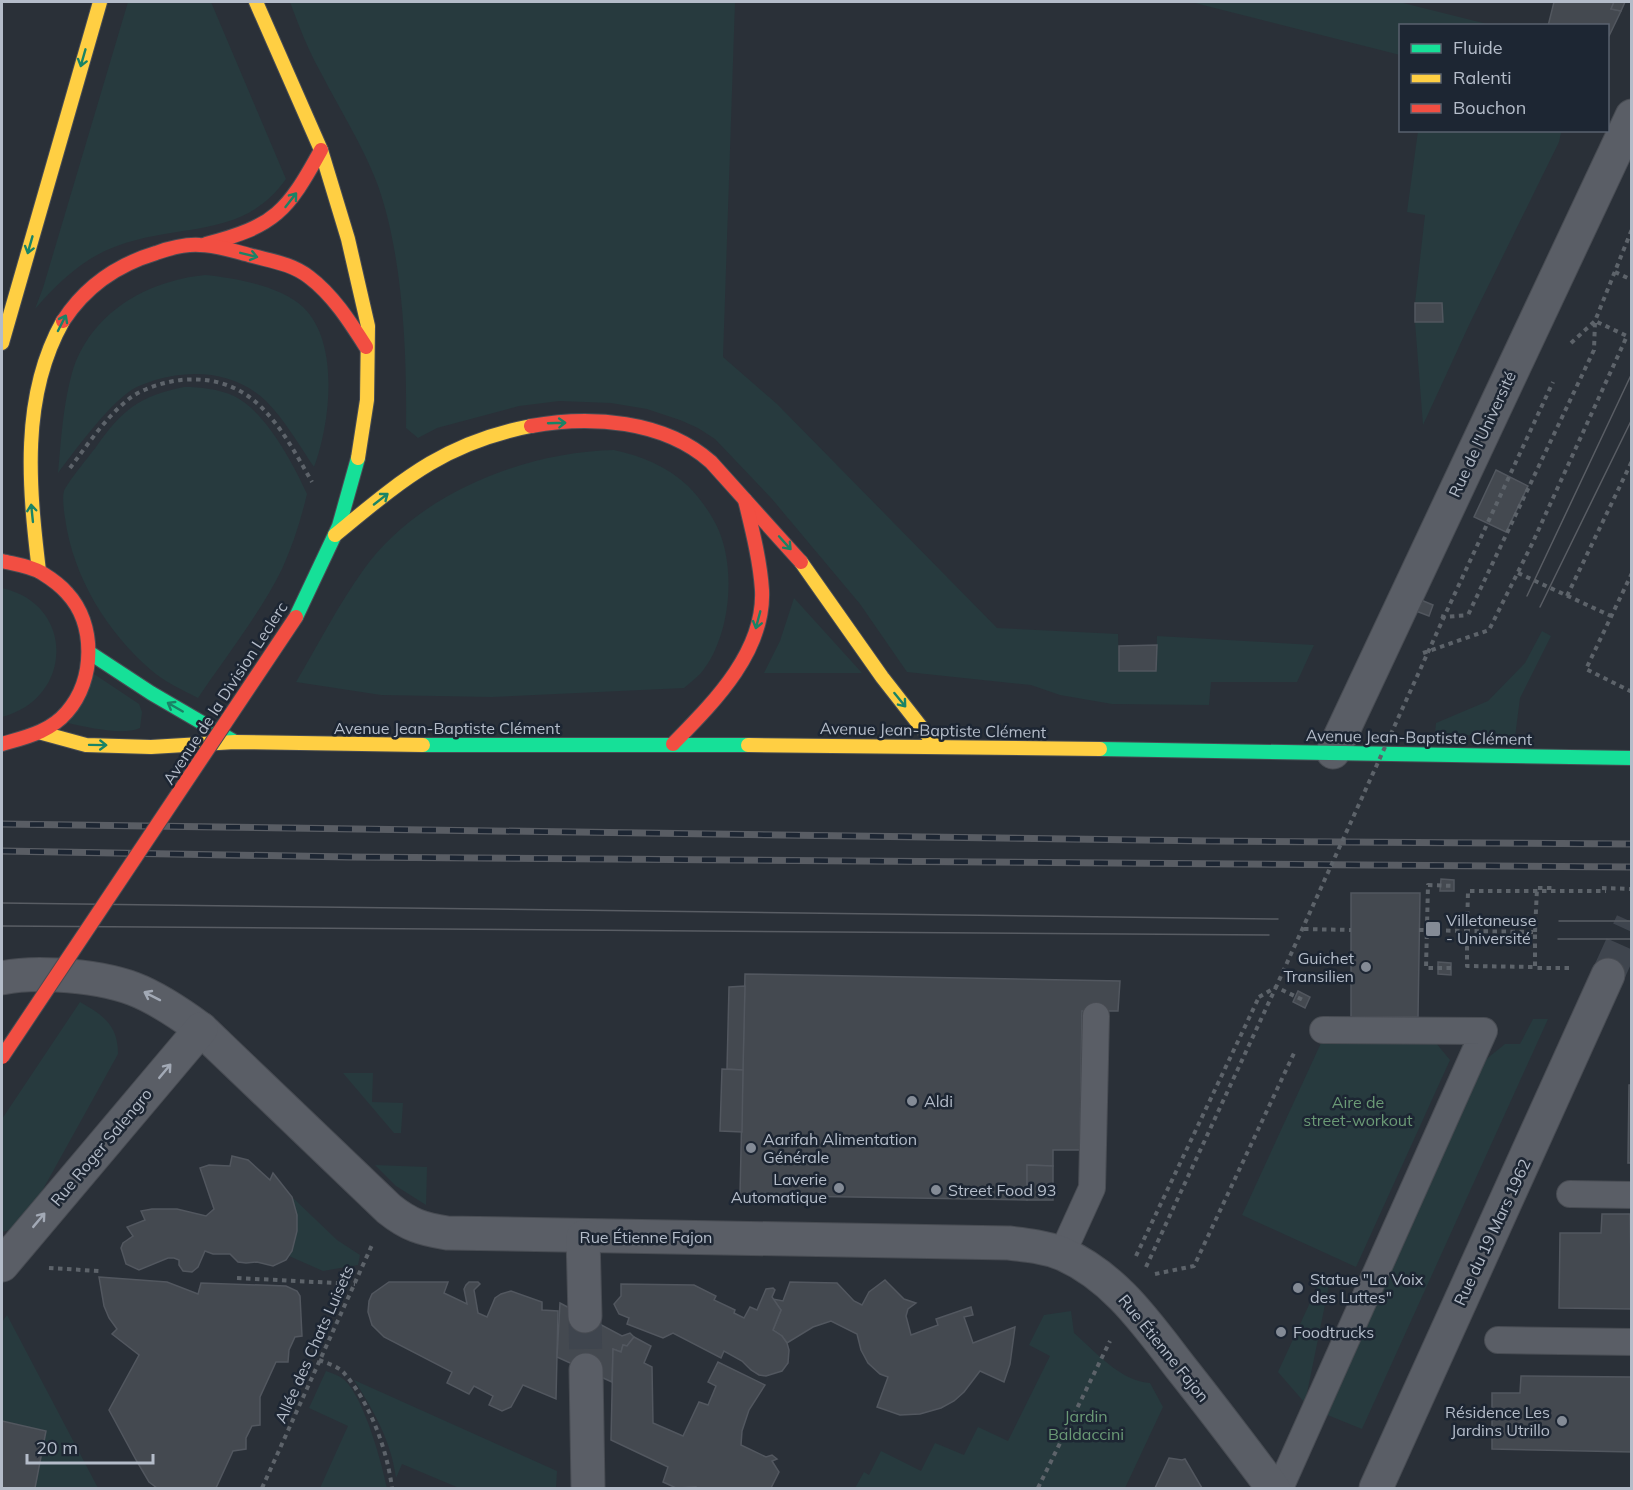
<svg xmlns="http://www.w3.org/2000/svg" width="1633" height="1490" viewBox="0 0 1633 1490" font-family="Mulish,sans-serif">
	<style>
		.green { fill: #273a3e }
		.building { fill: #444950; stroke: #52575f; stroke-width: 1.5 }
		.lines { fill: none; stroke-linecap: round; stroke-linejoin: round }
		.street-tunnel { stroke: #3f454e; stroke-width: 33; stroke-dasharray: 33 16; stroke-linecap: butt }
		.lane-casing { stroke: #484c53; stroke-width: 28 }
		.street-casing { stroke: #484c53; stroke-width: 35 }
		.fast-casing { stroke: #484c53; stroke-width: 16 }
		.slow-casing { stroke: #484c53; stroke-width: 16 }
		.jam-casing { stroke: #484c53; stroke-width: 16 }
		.path { stroke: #5d636a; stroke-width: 4; stroke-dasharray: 4.5 4.5; stroke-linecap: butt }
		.lane { stroke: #5a5e66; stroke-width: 26 }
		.street { stroke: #5a5e66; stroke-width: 33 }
		.fast { stroke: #16e098; stroke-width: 14 }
		.slow { stroke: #ffcf43; stroke-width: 14 }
		.jam { stroke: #f24e42; stroke-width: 14 }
		.tram { stroke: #595d64; stroke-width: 1.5 }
		.rail-casing { stroke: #595d64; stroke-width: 7 }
		.rail { stroke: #1d2633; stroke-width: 4.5; stroke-dasharray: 14; stroke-linecap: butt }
		.jam-bridge-casing { stroke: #484c53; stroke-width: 16; stroke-linecap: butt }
		.path-bridge { stroke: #5d636a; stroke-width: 4; stroke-dasharray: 4.5 4.5; stroke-linecap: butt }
		.jam-bridge { stroke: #f24e42; stroke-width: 14 }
		.oneway { stroke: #1a8366 }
		.oneway2 { stroke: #a2a9b5 }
		.poi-dot { fill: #848b96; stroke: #1d2633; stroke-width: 2 }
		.labels { text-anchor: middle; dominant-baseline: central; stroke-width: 5; stroke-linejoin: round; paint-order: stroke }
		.street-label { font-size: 16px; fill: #b4bcc9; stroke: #1d2633 }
		.poi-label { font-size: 16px; fill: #b4bcc9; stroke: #1d2633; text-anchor: start }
		.park-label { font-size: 16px; fill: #6b9a76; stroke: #1d2633 }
	</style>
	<rect width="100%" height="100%" fill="#2a3038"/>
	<g class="green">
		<path d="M 128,2 L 211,2 L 286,179 C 243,240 180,222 117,246 C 83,258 58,283 35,309 L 43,288 Z"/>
		<path d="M 290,2 L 735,2 L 723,357 L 777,404 L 997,628 L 1118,634 L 1119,671 L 1156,671 L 1157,636 L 1314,645 L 1297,682 L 1211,682 L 1209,705 L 1112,704 L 1060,695 L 1031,685 L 907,672 L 860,604 L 772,499 L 715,439 L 698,428 L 680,420 L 647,409 L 611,403 L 559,401 L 519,406 L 437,428 L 418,438 L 406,428 C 407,353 403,254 377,183 C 362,144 340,110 321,73 C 308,50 299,26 290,2 Z"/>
		<path d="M 1191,2 L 1399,2 L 1491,25 L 1400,26 L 1400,55 Z"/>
		<path d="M 1560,130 L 1561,133 L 1559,142 L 1469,325 L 1423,425 L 1415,322 L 1442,322 L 1442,303 L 1415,303 L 1425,215 L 1407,212 L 1418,131 Z"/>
		<path d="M 205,275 C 235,278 282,286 304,308 C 340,344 330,424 314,467 C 299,445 285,420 266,401 C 235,372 194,369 155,380 C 147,383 137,386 130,391 C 106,408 76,449 58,473 C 61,440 63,405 72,373 C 90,313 146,281 205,275 Z"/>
		<path d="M 184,387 C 201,387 218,389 234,396 C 265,411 293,463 307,494 C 301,519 293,545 282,569 C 261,612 225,658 198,698 C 183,690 164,682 151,670 C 107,632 73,577 65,518 C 64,511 62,498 64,491 C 67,483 90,455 96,447 C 122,410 139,396 184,387 Z"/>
		<path d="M 614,450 C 641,456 667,466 688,486 C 697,495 707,508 713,519 C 738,560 732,636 701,673 C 696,678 690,683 684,688 L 492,697 L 381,695 L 296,682 C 318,645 338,605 364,569 C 418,494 523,452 614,450 Z"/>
		<path d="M 2,588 C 75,604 74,698 2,717 Z"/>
		<path d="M 794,598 L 862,673 L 764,673 L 780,641 Z"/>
		<path d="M 1542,631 L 1551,636 L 1520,698 L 1515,737 L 1435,734 L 1436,723 L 1488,701 L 1525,663 Z"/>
		<path d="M 94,674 L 139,704 L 142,712 L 140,728 C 123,736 86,727 68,723 Z"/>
		<path d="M 80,1002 C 103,1015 118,1025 118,1054 L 42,1191 L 13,1229 L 2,1232 L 2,1119 Z"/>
		<path d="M 1533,1019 L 1548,1019 L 1362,1429 L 1325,1414 L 1484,1061 L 1505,1044 L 1520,1044 Z"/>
		<path d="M 1321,1043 L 1436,1043 L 1450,1060 L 1356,1267 L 1242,1215 Z"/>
		<path d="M 343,1073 L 373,1073 L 372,1102 L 403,1103 L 401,1133 L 394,1133 Z"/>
		<path d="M 375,1165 L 427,1167 L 426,1205 L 396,1186 Z"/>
		<path d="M 292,1197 L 337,1240 L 360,1255 L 358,1265 L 323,1271 L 289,1256 L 297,1215 Z"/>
		<path d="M 1320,1281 L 1329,1285 L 1305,1403 L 1278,1372 Z"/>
		<path d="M 1071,1311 L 1074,1333 C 1095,1351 1120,1381 1150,1383 L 1163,1407 L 1125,1488 L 855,1488 L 864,1472 L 869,1475 L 881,1451 L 921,1471 L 935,1443 L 964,1455 L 978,1427 L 1008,1441 L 1050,1356 L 1029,1345 L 1044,1315 Z"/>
		<path d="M 7,1315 L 98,1488 L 35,1488 L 46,1431 L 2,1421 L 2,1322 Z"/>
		<path d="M 326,1371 C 331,1373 338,1375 343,1379 C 363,1394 382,1463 387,1488 L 320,1488 L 348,1426 L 309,1408 Z"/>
		<path d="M 354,1380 L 557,1471 L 556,1488 L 459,1488 L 402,1464 L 396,1478 C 391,1441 374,1411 354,1380 Z"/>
	</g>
	<g class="building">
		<path d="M 1554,2 L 1614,2 L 1611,9 L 1621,11 L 1609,36 L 1608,36 L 1608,26 L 1548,26 Z"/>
		<path d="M 1614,2 L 1625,2 L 1621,11 L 1611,9 Z"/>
		<path d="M 1415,303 L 1442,303 L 1443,322 L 1415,322 Z"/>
		<path d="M 1496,470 L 1528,486 L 1506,532 L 1474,517 Z"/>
		<path d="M 1421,600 L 1433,605 L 1429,616 L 1416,611 Z"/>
		<path d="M 1157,645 L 1156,671 L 1119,671 L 1119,646 Z"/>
		<path d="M 1441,879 L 1454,880 L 1454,891 L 1440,891 Z"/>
		<path d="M 1351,893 L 1420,893 L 1418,1017 L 1351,1017 Z"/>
		<path d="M 1438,962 L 1451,963 L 1451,975 L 1438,974 Z"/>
		<path d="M 745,974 L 1120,981 L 1118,1011 L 1082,1011 L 1080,1150 L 1053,1150 L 1053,1166 L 1027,1165 L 1027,1200 L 740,1195 Z"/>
		<path d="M 745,986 L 743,1070 L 727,1069 L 729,987 Z"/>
		<path d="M 1298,991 L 1310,997 L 1305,1008 L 1293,1002 Z"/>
		<path d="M 722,1069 L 743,1070 L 742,1132 L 720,1131 Z"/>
		<path d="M 1629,1085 L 1632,1085 L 1632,1163 L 1628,1163 Z"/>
		<path d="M 232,1156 L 248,1160 L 270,1180 L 273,1173 L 292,1197 L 297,1215 L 297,1231 L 292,1251 L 286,1260 L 273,1266 L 257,1262 L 246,1263 L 238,1262 L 230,1254 L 213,1254 L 205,1251 L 198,1267 L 192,1272 L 183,1271 L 179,1265 L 179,1260 L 174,1258 L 168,1258 L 139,1270 L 126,1264 L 121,1248 L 123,1243 L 133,1236 L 127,1227 L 145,1220 L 141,1211 L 152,1209 L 177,1209 L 206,1216 L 214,1209 L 200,1168 L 209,1165 L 230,1166 Z"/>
		<path d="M 1027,1165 L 1053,1166 L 1053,1200 L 1027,1200 Z"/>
		<path d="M 1602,1214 L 1630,1214 L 1632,1309 L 1559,1308 L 1560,1233 L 1601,1233 Z"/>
		<path d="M 99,1277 L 167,1282 L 198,1294 L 201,1283 L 286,1286 L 297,1291 L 300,1296 L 302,1336 L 295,1337 L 289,1350 L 288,1362 L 276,1362 L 260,1397 L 260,1425 L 252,1426 L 246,1438 L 246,1449 L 233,1451 L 216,1488 L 157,1488 L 149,1482 L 136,1460 L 109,1410 L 139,1355 L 112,1334 L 117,1329 L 109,1318 L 104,1306 Z"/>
		<path d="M 885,1280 L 904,1299 L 916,1303 L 908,1309 L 906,1316 L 911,1335 L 938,1325 L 936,1319 L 971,1307 L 973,1315 L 964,1317 L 973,1343 L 1015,1327 L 1010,1364 L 1004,1382 L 980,1371 L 964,1392 L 954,1401 L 941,1408 L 920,1414 L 900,1415 L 877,1407 L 888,1377 L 880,1374 L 868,1363 L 861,1350 L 857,1334 L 831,1321 L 813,1327 L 787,1343 L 782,1336 L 773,1330 L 781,1310 L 773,1299 L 783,1301 L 790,1282 L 837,1283 L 854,1301 L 862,1305 L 869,1292 Z"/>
		<path d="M 389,1282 L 448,1282 L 444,1293 L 467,1304 L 464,1289 L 466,1285 L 469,1282 L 478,1282 L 480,1284 L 474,1290 L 478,1313 L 487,1317 L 495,1298 L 501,1294 L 511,1291 L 542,1302 L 542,1310 L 558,1311 L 556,1399 L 523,1385 L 511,1407 L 502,1411 L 489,1405 L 493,1396 L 474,1386 L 469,1394 L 447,1383 L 452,1372 L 384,1337 L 372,1325 L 368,1312 L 369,1301 L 372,1294 Z"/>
		<path d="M 621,1284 L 694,1285 L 716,1296 L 714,1300 L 735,1310 L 734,1313 L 744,1318 L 750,1307 L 757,1310 L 766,1289 L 773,1288 L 775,1290 L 772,1297 L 781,1310 L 773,1330 L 782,1336 L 787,1343 L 789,1350 L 788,1363 L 782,1371 L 766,1376 L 759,1375 L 751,1370 L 742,1361 L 724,1351 L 721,1358 L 673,1333 L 663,1338 L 627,1324 L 629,1318 L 619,1314 L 614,1304 L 621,1296 Z"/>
		<path d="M 560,1303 L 622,1336 L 630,1333 L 634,1337 L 627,1346 L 623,1345 L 621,1352 L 613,1349 L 612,1382 L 557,1357 Z"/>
		<path d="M 634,1337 L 651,1346 L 644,1363 L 652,1367 L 653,1423 L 683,1436 L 699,1402 L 708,1405 L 716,1386 L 708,1382 L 718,1362 L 765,1385 L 749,1410 L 742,1431 L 741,1445 L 766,1457 L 772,1455 L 777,1459 L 772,1461 L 779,1472 L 771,1488 L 697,1488 L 696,1487 L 676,1488 L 663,1482 L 668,1467 L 611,1440 L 613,1349 L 621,1352 L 623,1345 L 627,1346 Z"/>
		<path d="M 1521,1376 L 1632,1377 L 1632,1452 L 1492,1449 L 1492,1393 L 1520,1393 Z"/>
		<path d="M 2,1421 L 46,1431 L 35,1488 L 2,1488 Z"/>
		<path d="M 1169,1458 L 1182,1460 L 1185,1459 L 1202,1488 L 1155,1488 Z"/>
	</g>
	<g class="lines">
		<g class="street-tunnel">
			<path d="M 1608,975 L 1632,922"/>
			<path d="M 585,1316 L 586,1370"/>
		</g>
		<defs>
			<g id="lane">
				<path d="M 1570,1194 L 1632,1195"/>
				<path d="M 1062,1254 L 1092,1188 L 1096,1016"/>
				<path d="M 1498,1340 L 1632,1342"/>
				<path d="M 1280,1488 L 1484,1031 L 1323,1030"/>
			</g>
			<g id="street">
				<path d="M 1333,752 L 1632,116"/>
				<path d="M 2,978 C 20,974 38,974 57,975 C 122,979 148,990 201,1029 L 389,1209 C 409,1225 422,1229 447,1233 L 1009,1243 C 1027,1245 1045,1247 1063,1254 C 1115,1277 1147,1324 1181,1368 C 1212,1407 1243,1448 1273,1488"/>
				<path d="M 583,1237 L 585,1316"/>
				<path d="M 2,1265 L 201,1029"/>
				<path d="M 586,1370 L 588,1488"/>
				<path d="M 1376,1488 L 1608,975"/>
			</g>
			<g id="fast">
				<path d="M 296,617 L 339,526 L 358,458"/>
				<path d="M 90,653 L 151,693 L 235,742"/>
				<path d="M 423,745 L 748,745"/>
				<path d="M 1100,749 L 1632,758"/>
			</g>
			<g id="slow">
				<path d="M 256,2 L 321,150 L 348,239 L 368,326 L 367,400 L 358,458"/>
				<path d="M 2,343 L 100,2"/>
				<path d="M 335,535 C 401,481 443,443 531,426"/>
				<path d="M 801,562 L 882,677 L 936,746"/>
				<path d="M 39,571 C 29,488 20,397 63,321"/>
				<path d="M 42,733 L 86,745 L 151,747 L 235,742 L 423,745"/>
				<path d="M 748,745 L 1100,749"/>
			</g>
			<g id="jam">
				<path d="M 206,244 C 275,226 287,212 321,150"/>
				<path d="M 63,321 C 85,287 116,265 156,253 C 170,248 185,244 200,245 C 217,245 233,251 249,255 C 270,261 291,263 309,277 C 333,295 350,322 366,347"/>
				<path d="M 531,426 C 590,415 664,420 711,462 L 801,562"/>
				<path d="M 2,561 C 14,564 31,566 42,573 C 50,578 61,586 67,593 C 96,624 95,680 67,712 C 50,732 26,737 2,744"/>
				<path d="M 673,744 C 713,703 765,652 762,590 C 760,560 752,529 745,500"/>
			</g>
		</defs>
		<use href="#lane" class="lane-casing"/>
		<use href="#street" class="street-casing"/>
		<use href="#fast" class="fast-casing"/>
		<use href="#slow" class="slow-casing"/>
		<use href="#jam" class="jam-casing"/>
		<g class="path">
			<path d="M 1615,272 L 1632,280"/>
			<path d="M 1571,343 L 1595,321 L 1632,229"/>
			<path d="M 70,468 C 88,444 106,417 130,398 C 144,388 164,382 181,380 C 254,373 281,428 312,482"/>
			<path d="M 1518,573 L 1611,616"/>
			<path d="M 1632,573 L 1586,669 L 1632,692"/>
			<path d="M 1567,596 L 1632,461"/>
			<path d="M 1441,616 L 1444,617 L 1553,382"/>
			<path d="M 1423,653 L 1489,630 L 1532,544 L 1627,336 L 1595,321 L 1594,350 L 1468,615"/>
			<path d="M 1602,888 L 1632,889"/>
			<path d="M 1304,929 L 1351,930"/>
			<path d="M 1419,930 L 1467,931 L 1467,966 L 1536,967"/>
			<path d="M 1535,932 L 1537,888 L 1553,888"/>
			<path d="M 1451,968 L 1426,968 L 1428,885 L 1454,886"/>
			<path d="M 1569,968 L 1535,968 L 1535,932 L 1467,931 L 1468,891 L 1606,891"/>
			<path d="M 1136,1256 L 1259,997"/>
			<path d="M 1146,1267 L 1276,987 L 1305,1001"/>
			<path d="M 49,1268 L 99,1271"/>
			<path d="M 1155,1274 L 1194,1266 L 1295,1051"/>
			<path d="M 237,1278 L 355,1284"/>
			<path d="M 319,1360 C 327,1363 339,1367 344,1373 C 370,1403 387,1449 392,1488"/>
			<path d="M 262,1488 L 372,1245"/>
			<path d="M 1038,1488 L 1110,1341"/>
		</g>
		<use href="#lane" class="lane"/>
		<use href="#street" class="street"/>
		<use href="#fast" class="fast"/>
		<use href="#slow" class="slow"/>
		<use href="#jam" class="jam"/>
		<g class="tram">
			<path d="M 1527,596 L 1632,373"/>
			<path d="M 1540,607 L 1632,419"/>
			<path d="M 2,903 L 1278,919"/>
			<path d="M 1559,921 L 1632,921"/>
			<path d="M 2,926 L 1269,935"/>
			<path d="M 1558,939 L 1632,939"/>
		</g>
		<defs>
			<g id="rail">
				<path d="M 2,824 L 1212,841 L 1632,844"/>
				<path d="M 2,851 L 349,857 L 1632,867"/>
			</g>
		</defs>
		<use href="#rail" class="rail-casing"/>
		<use href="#rail" class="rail"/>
		<defs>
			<path id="jam-bridge" d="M 2,1057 L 296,617"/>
		</defs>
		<use href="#jam-bridge" class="jam-bridge-casing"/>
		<path class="path-bridge" d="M 1259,997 L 1276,987 L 1444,617 L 1468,615"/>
		<use href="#jam-bridge" class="jam-bridge"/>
	</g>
	<defs><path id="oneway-shaft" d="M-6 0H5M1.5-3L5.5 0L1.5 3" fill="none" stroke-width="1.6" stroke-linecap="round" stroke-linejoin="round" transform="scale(1.5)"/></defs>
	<g class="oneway">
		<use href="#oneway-shaft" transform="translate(83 58) rotate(106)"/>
		<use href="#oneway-shaft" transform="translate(291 200) rotate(-52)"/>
		<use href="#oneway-shaft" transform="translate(30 245) rotate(106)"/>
		<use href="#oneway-shaft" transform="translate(249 255) rotate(14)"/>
		<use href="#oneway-shaft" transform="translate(62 323) rotate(-63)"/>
		<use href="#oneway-shaft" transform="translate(557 423) rotate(-2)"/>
		<use href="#oneway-shaft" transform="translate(381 499) rotate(-38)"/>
		<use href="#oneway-shaft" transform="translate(32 513) rotate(-96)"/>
		<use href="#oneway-shaft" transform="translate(785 543) rotate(48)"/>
		<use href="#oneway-shaft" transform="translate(758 620) rotate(105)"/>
		<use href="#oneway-shaft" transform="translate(900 700) rotate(51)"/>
		<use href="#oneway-shaft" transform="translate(175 707) rotate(-150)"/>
		<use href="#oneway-shaft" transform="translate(98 745) rotate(1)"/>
	</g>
	<g class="oneway2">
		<use href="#oneway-shaft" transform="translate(152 996) rotate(-153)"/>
		<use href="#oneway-shaft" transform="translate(165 1071) rotate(-50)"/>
		<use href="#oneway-shaft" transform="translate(39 1220) rotate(-50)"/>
	</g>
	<g class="poi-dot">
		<rect x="1425" y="921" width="16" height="16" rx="3"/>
		<circle cx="1366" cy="967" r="6"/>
		<circle cx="912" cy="1101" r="6"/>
		<circle cx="751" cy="1148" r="6"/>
		<circle cx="839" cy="1188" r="6"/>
		<circle cx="936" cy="1190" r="6"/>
		<circle cx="1298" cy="1288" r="6"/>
		<circle cx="1281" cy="1332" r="6"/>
		<circle cx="1562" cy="1421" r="6"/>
	</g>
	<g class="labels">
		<g class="street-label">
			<text transform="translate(1482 434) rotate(-65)">Rue de l'Université</text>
			<text transform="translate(225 693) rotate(-57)">Avenue de la Division Leclerc</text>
			<text x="447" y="728">Avenue Jean-Baptiste Clément</text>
			<text transform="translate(933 730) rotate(1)">Avenue Jean-Baptiste Clément</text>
			<text transform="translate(1419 737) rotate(1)">Avenue Jean-Baptiste Clément</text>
			<text transform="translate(101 1147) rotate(-50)">Rue Roger Salengro</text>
			<text transform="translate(1492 1232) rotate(-65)">Rue du 19 Mars 1962</text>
			<text x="646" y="1237">Rue Étienne Fajon</text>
			<text transform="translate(314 1344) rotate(-66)">Allée des Chats Luisets</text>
			<text transform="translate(1164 1348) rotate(51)">Rue Étienne Fajon</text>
		</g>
		<g class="poi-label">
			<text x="1446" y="920">Villetaneuse<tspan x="1446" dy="18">- Université</tspan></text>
			<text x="1354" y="958" text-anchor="end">Guichet<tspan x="1354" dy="18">Transilien</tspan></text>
			<text x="924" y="1101">Aldi</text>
			<text x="763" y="1139">Aarifah Alimentation<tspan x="763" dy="18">Générale</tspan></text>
			<text x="827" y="1179" text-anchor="end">Laverie<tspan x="827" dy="18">Automatique</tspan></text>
			<text x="948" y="1190">Street Food 93</text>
			<text x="1310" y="1279">Statue "La Voix<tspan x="1310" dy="18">des Luttes"</tspan></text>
			<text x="1293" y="1332">Foodtrucks</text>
			<text x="1550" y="1412" text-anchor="end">Résidence Les<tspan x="1550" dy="18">Jardins Utrillo</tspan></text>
		</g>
		<g class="park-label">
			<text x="1358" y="1102">Aire de<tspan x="1358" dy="18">street-workout</tspan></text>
			<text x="1086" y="1416">Jardin<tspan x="1086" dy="18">Baldaccini</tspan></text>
		</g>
	</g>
	<rect width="1633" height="1490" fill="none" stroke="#b4bcc9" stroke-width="6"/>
	<rect x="1399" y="24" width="210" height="108" fill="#1d2633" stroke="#59626f" stroke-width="1.5"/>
	<rect x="1411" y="44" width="30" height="9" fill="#16e098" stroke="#59626f" stroke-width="1.5"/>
	<text x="1453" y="54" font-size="18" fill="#b4bcc9">Fluide</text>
	<rect x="1411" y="74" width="30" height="9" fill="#ffcf43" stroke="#59626f" stroke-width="1.5"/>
	<text x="1453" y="84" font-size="18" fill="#b4bcc9">Ralenti</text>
	<rect x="1411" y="104" width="30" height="9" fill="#f24e42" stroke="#59626f" stroke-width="1.5"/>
	<text x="1453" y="114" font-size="18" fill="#b4bcc9">Bouchon</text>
	<path d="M27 1454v9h126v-9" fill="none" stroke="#b4bcc9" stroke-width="3"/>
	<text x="36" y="1454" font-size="18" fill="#b4bcc9" stroke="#1d2633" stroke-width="4.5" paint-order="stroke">20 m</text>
</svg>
